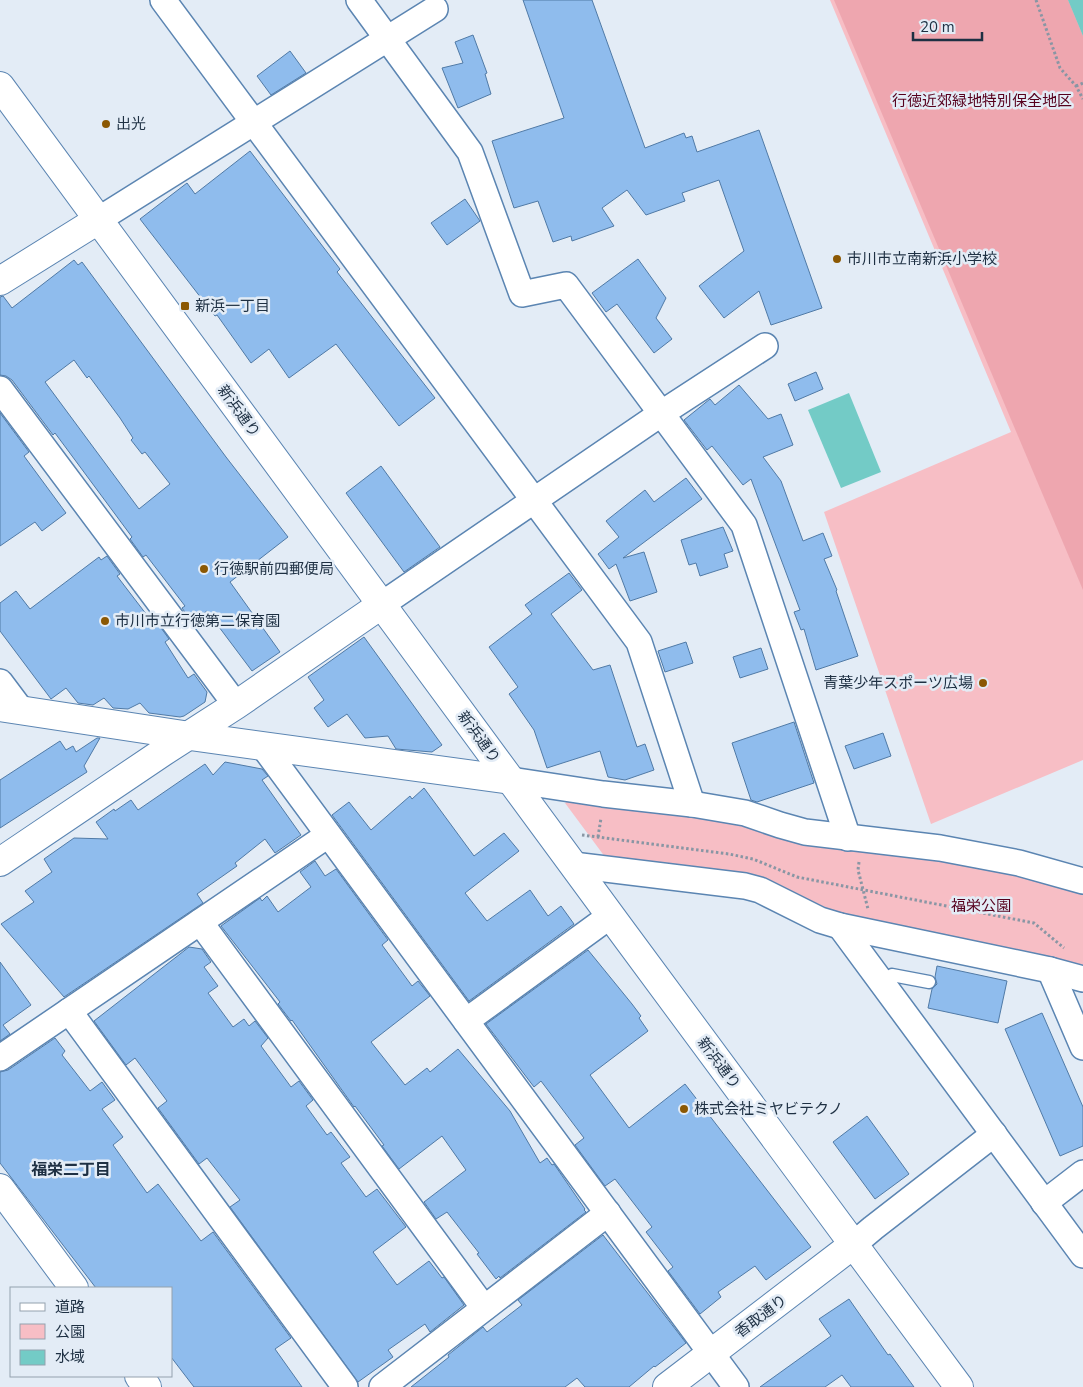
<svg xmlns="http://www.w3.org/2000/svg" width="1083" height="1387" viewBox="0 0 1083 1387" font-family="'Nunito Sans','Noto Sans JP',sans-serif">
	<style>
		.green { fill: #f7bec5 }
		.forest { fill: #eea6af }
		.water { fill: #73cbc6 }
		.building { fill: #8fbced; stroke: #507aa6; fill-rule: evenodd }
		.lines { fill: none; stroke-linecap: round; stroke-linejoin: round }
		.lane-casing { stroke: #5b85b2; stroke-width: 15 }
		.street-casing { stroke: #5b85b2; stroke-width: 28 }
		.secondary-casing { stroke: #5b85b2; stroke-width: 30 }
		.path { stroke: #8996a4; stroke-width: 3; stroke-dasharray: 2.5 2.5; stroke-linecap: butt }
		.lane { stroke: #fff; stroke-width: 12 }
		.street { stroke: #fff; stroke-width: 25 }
		.secondary { stroke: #fff; stroke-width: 28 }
		.poi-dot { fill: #8b5803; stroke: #e3ecf6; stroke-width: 2 }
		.labels { text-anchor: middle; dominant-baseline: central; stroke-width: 5; stroke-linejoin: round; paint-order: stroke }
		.park-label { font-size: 15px; fill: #56001d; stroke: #e3ecf6 }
		.poi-label { font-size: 15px; fill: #1e3043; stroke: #e3ecf6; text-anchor: start }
		.street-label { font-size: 15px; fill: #1e3043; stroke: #e3ecf6 }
		.neighbourhood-label { font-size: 16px; font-weight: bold; fill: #1e3043; stroke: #e3ecf6 }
	</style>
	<rect width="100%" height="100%" fill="#e3ecf6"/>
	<g class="green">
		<path d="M 830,0 L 1083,0 L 1083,760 L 931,824 L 824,512 L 1011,432 Z"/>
		<path d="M 573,798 L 731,819 L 899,853 L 1016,873 L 1083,893 L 1083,967 L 951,939 L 608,861 L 565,803 Z"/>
	</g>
	<path class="forest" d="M 834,0 L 1068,0 L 1083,36 L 1083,590 Z"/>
	<g class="water">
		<path d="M 1068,0 L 1083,0 L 1083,36 Z"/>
		<path d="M 849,393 L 881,472 L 841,488 L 808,410 Z"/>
	</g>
	<g class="building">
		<path d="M 523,0 L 592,0 L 645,148 L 684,133 L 686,138 L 692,136 L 697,152 L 759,130 L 822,308 L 771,325 L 759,291 L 724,318 L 699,286 L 744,251 L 719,180 L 682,193 L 685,201 L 646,215 L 627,190 L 602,208 L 614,226 L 572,241 L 571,236 L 553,242 L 538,201 L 514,208 L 492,141 L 564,118 Z"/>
		<path d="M 473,35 L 487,73 L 485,74 L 491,94 L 458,108 L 442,68 L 463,63 L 455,42 Z"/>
		<path d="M 290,51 L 306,73 L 271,95 L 257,76 Z"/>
		<path d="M 250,151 L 340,269 L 337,272 L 435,398 L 399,426 L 336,344 L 289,378 L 269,349 L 251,363 L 217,315 L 215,316 L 140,219 L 187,183 L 195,194 Z"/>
		<path d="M 465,199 L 480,221 L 447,245 L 431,223 Z"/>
		<path d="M 638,259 L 666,298 L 656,318 L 672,339 L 654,353 L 617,304 L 606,312 L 592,293 Z"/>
		<path d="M 74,260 L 78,265 L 82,262 L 226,457 L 288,537 L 230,582 L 280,652 L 252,671 L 207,611 L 192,622 L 182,608 L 185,606 L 146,555 L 143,557 L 130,539 L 132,537 L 55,433 L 53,435 L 12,380 L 6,376 L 0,375 L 0,297 L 3,296 L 12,308 ZM 74,360 L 87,378 L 89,376 L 120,418 L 133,438 L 131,440 L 142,454 L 145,452 L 170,484 L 139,509 L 45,382 Z"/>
		<path d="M 816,372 L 823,389 L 795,401 L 788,384 Z"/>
		<path d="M 739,385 L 768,419 L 781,414 L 793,445 L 763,457 L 781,481 L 803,541 L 823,533 L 832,556 L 824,559 L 837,590 L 836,591 L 858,656 L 816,670 L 804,629 L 801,630 L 794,612 L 800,610 L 751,479 L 743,485 L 712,446 L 707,450 L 684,420 L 710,399 L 715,405 Z"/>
		<path d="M 0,413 L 29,452 L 24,456 L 66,513 L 42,531 L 35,522 L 0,546 Z"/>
		<path d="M 381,466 L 440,547 L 404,572 L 346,493 Z"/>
		<path d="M 686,478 L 702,499 L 623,558 L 644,552 L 657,592 L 630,601 L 616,564 L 609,569 L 598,554 L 619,537 L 606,521 L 645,490 L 654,502 Z"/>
		<path d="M 723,527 L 733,551 L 724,554 L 728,567 L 700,576 L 696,563 L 689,565 L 681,540 Z"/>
		<path d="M 107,556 L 120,574 L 117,576 L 156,627 L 159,625 L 169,639 L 165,642 L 188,678 L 194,674 L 207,692 L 205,702 L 184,716 L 180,717 L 149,713 L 140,703 L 128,709 L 113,708 L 104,698 L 93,705 L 78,703 L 66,688 L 51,699 L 0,631 L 0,603 L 16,591 L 30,609 L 99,557 L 101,560 Z"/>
		<path d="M 569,573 L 582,590 L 551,614 L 593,670 L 610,665 L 637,747 L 645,744 L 654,770 L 625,780 L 608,777 L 600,751 L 547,768 L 534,730 L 509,694 L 518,687 L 489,647 L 532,614 L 525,605 Z"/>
		<path d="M 364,637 L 442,745 L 432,752 L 396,749 L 388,736 L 365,738 L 347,714 L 328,727 L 314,708 L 324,700 L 308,677 Z"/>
		<path d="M 686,642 L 693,663 L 665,672 L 658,651 Z"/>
		<path d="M 761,648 L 768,669 L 740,678 L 733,657 Z"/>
		<path d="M 794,722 L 814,783 L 757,802 L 751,800 L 732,743 Z"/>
		<path d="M 883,733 L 891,756 L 854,769 L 845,746 Z"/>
		<path d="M 97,738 L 100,738 L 84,766 L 87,772 L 0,828 L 0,780 L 60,741 L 66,750 L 73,746 L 76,752 Z"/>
		<path d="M 225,762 L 262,769 L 268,776 L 262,780 L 301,835 L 275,853 L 265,839 L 235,863 L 237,866 L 197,894 L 203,903 L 64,997 L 1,924 L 34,902 L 25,891 L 52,872 L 44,859 L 74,838 L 108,839 L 96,822 L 114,809 L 115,811 L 131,800 L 138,810 L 205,764 L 213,775 Z"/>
		<path d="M 424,788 L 474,856 L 504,833 L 519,851 L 465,893 L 487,921 L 530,890 L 548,916 L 561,906 L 574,924 L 469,1001 L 332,815 L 349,802 L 371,830 L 410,796 L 412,799 Z"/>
		<path d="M 315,861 L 325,876 L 336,869 L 388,940 L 382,945 L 412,986 L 418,981 L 430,996 L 371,1042 L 405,1085 L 427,1068 L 430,1072 L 458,1049 L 510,1111 L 540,1163 L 547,1158 L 552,1165 L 554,1164 L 585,1209 L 584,1210 L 586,1212 L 500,1278 L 499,1276 L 496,1279 L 477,1254 L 479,1253 L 447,1212 L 436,1219 L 424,1202 L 466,1170 L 442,1136 L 399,1169 L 382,1146 L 384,1145 L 355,1106 L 354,1107 L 292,1020 L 291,1021 L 278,1004 L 280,1002 L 221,926 L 260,898 L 262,901 L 267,896 L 278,912 L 311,887 L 300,872 Z"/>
		<path d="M 189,947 L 202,949 L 211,962 L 204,967 L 218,986 L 208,993 L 233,1027 L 244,1019 L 249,1026 L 255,1021 L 268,1038 L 261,1046 L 291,1087 L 299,1081 L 313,1100 L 306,1106 L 327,1135 L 331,1132 L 350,1157 L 341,1163 L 366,1197 L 377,1189 L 406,1227 L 373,1252 L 397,1285 L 429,1261 L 442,1278 L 444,1277 L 464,1305 L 430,1332 L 425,1324 L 388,1350 L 393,1357 L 358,1382 L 230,1207 L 240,1200 L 207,1158 L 199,1164 L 158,1108 L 167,1101 L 135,1058 L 126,1065 L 94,1021 Z"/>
		<path d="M 588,950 L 632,1004 L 641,1016 L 639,1018 L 648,1031 L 590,1075 L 629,1128 L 685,1084 L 811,1247 L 766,1280 L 755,1266 L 718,1292 L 721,1297 L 700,1314 L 668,1271 L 673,1267 L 646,1232 L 652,1227 L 615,1179 L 605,1186 L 575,1145 L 584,1138 L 541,1081 L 534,1087 L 486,1024 Z"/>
		<path d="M 0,962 L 31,1005 L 3,1025 L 10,1034 L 0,1041 Z"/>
		<path d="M 937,966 L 1007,981 L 998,1023 L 928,1008 L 932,989 L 937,984 L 935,977 Z"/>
		<path d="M 1042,1013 L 1083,1107 L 1083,1146 L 1060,1156 L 1005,1029 Z"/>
		<path d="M 55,1038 L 65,1051 L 62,1055 L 90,1091 L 102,1082 L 115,1100 L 102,1109 L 123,1137 L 113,1145 L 147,1193 L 158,1184 L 201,1241 L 213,1232 L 291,1338 L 275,1349 L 302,1387 L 194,1387 L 171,1357 L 171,1288 L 96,1288 L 0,1163 L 0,1072 L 8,1070 Z"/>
		<path d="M 867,1116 L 909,1174 L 875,1199 L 833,1142 Z"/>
		<path d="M 603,1235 L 686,1343 L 655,1367 L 654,1366 L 629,1387 L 585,1387 L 577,1378 L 565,1387 L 411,1387 L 449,1357 L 448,1355 L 483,1327 L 487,1332 L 522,1305 L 518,1300 Z"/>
		<path d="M 849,1299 L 888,1355 L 890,1354 L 914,1387 L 851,1387 L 842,1375 L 825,1387 L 760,1387 L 831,1336 L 819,1319 Z"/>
	</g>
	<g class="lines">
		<defs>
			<path id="lane" d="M 881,982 L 892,975 L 929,982"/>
			<g id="street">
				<path d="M 163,0 L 639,642 L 692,804"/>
				<path d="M 359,0 L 470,152 L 522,294 L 566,285 L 744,525 L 848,838"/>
				<path d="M 98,220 L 435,9"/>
				<path d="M 0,389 L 236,705"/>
				<path d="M 381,605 L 662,413 L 765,346"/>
				<path d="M 0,682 L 21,710"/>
				<path d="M 263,746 L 736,1387"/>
				<path d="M 511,780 L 603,794 L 692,804 L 745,813 L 780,825 L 805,832 L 940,848 L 1019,863 L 1083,881"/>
				<path d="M 573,865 L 745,886 L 760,890 L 820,920 L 840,926 L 1050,970 L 1083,979"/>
				<path d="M 200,922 L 484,1308"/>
				<path d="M 840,926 L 1083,1255"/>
				<path d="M 1050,970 L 1083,1047"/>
				<path d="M 69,1011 L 345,1387"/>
				<path d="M 466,1021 L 610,916"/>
				<path d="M 0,1058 L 328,835"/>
				<path d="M 1044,1203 L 1083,1173"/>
				<path d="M 854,1244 L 873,1228 L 994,1134"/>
				<path d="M 382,1387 L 608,1213"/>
			</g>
			<g id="secondary">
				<path d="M 0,86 L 624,934 L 959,1387"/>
				<path d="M 0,281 L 98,220"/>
				<path d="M 0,707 L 190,736 L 511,780"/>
				<path d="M 0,862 L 163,752 L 236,705 L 381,605"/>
				<path d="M 0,1188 L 74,1288"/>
				<path d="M 139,1376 L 147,1387"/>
				<path d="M 667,1387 L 854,1244"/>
			</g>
		</defs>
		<use href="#lane" class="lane-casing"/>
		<use href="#street" class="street-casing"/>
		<use href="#secondary" class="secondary-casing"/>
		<g class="path">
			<path d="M 1036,0 L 1060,68 L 1076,86 L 1083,99"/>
			<path d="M 1076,86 L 1083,83"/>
			<path d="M 582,835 L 729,854 L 753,859 L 797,877 L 1034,923 L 1064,948"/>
			<path d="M 598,837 L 601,818"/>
			<path d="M 859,862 L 858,870 L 868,909"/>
		</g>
		<use href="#lane" class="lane"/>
		<use href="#street" class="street"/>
		<use href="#secondary" class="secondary"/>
	</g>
	<g class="poi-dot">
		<circle cx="106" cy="124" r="5"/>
		<circle cx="837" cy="259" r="5"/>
		<rect x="180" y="301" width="10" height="10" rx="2.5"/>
		<circle cx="204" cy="569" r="5"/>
		<circle cx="105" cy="621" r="5"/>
		<circle cx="983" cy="683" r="5"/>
		<circle cx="684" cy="1109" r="5"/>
	</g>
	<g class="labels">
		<g class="park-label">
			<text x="982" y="101">行徳近郊緑地特別保全地区</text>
			<text x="981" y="906">福栄公園</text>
		</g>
		<g class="poi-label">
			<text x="116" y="124">出光</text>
			<text x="847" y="259">市川市立南新浜小学校</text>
			<text x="195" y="306">新浜一丁目</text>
			<text x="214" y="569">行徳駅前四郵便局</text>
			<text x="115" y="621">市川市立行徳第二保育園</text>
			<text x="973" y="683" text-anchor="end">青葉少年スポーツ広場</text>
			<text x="694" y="1109">株式会社ミヤビテクノ</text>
		</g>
		<g class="street-label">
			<text transform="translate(239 411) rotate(54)">新浜通り</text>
			<text transform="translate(479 737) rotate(54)">新浜通り</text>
			<text transform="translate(719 1063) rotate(53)">新浜通り</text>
			<text transform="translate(761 1316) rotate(-37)">香取通り</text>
		</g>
		<g class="neighbourhood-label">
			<text x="71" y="1170">福栄二丁目</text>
		</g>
	</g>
	<rect x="10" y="1287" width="162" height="90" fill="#e3ecf6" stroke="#94a1ae"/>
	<rect x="20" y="1303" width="25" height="8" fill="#ffffff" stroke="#94a1ae"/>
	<text x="55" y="1312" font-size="15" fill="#1e3043">道路</text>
	<rect x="20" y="1324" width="25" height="15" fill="#f7bec5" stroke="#94a1ae"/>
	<text x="55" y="1337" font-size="15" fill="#1e3043">公園</text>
	<rect x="20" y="1350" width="25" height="15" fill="#73cbc6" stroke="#94a1ae"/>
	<text x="55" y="1362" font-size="15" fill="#1e3043">水域</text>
	<path d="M913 32v8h69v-8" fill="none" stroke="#1e3043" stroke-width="2.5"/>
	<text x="920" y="32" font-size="15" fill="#1e3043" stroke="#e3ecf6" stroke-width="4" paint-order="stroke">20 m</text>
</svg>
